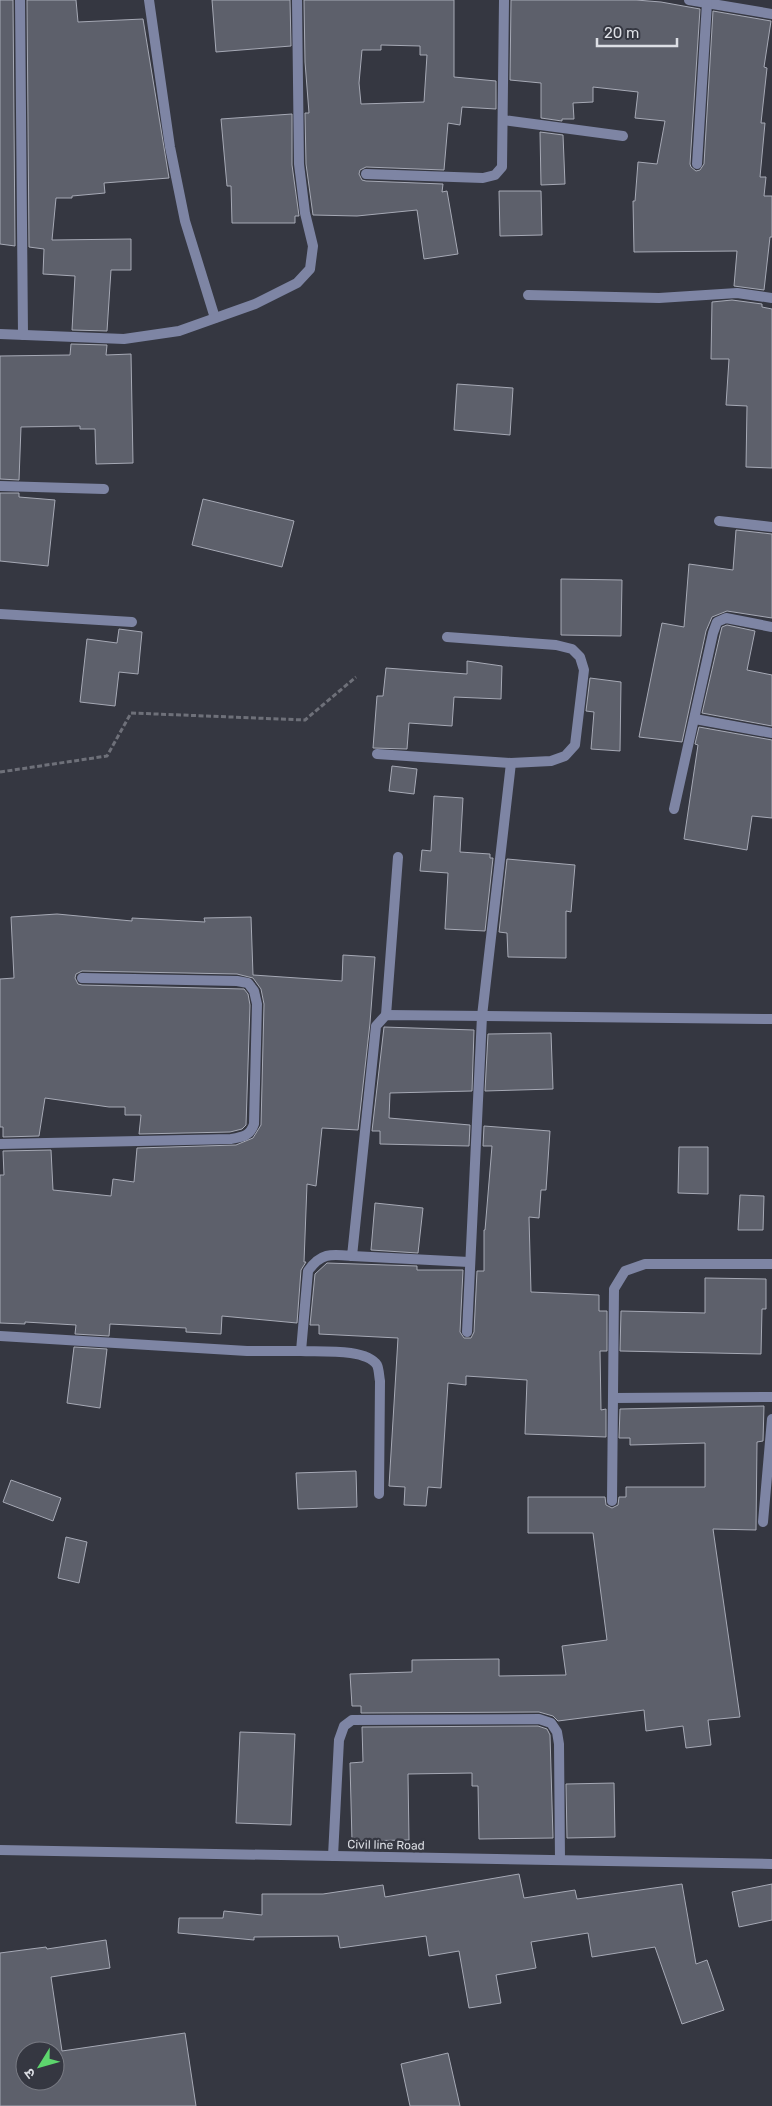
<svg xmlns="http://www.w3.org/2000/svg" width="772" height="2106" viewBox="0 0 772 2106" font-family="Rubik,'Noto Sans Devanagari',sans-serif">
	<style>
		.building { fill: #5d606b; stroke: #a6a9b5; fill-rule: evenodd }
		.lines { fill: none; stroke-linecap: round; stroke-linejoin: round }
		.path { stroke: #6e7079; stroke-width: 3; stroke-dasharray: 5 2.5; stroke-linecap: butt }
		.lane { stroke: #7e85a4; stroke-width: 10 }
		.street { stroke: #7e85a4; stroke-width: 10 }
		.labels { text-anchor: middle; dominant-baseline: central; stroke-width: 5; stroke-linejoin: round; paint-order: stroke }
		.street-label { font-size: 12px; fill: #dddfe5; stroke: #353741 }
	</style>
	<rect width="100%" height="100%" fill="#353741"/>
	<g class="building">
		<path d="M 0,0 L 13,0 L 15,246 L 0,244 Z"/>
		<path d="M 27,0 L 76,0 L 78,22 L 143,19 L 169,178 L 104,183 L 105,193 L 72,196 L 72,198 L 56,198 L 52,240 L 131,239 L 131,270 L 111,270 L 107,331 L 72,330 L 75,276 L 43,274 L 44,249 L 29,247 Z"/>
		<path d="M 212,0 L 290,0 L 291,46 L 216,52 Z"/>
		<path d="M 304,0 L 454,0 L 454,77 L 496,81 L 496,109 L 462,107 L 460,125 L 448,123 L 444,170 L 366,167 L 360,170 L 359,174 L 362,180 L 366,181 L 443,184 L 442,192 L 447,191 L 458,254 L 424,259 L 417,210 L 357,216 L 313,215 L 306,164 L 305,113 L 309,113 L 305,62 ZM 381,45 L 420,46 L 420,55 L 427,55 L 424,102 L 361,104 L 359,83 L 362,50 L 381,50 Z"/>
		<path d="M 511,0 L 636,0 L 661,2 L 700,9 L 690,164 L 691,167 L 696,171 L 700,170 L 704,164 L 713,11 L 771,21 L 764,67 L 767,68 L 761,123 L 765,123 L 760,177 L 766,177 L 764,196 L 772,196 L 772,237 L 770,237 L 764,290 L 734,286 L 737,251 L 634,252 L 633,201 L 635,201 L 638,162 L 657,164 L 665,121 L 635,118 L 638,92 L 593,87 L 593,102 L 573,103 L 574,119 L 562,119 L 562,121 L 541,118 L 541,83 L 510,80 Z"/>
		<path d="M 292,114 L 292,165 L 299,216 L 295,216 L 295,223 L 232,223 L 231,186 L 227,186 L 221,119 Z"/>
		<path d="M 540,132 L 563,135 L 565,184 L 541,185 Z"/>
		<path d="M 499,191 L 541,191 L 542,235 L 500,236 Z"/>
		<path d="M 732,300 L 762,304 L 762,307 L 772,309 L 772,468 L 746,467 L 747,406 L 726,405 L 729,359 L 711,359 L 712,302 Z"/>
		<path d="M 71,344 L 107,345 L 106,355 L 131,354 L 133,463 L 96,464 L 95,429 L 80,429 L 80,426 L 21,427 L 19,480 L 0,479 L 0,356 L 70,355 Z"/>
		<path d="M 457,384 L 513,388 L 510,435 L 454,430 Z"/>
		<path d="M 0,493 L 19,493 L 19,497 L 55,500 L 48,566 L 0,561 Z"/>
		<path d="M 203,499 L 294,521 L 282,567 L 192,545 Z"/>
		<path d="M 736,530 L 772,534 L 772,618 L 727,611 L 712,617 L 706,631 L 682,742 L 639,737 L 662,623 L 684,627 L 689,564 L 733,570 Z"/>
		<path d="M 561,579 L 622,580 L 621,636 L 561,635 Z"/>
		<path d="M 727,625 L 755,631 L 747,670 L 772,675 L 772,726 L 702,713 L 720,635 L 722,627 Z"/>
		<path d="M 119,629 L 142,632 L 138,674 L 119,672 L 115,706 L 80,702 L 87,639 L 117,643 Z"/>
		<path d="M 467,661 L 502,666 L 501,699 L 454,697 L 452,726 L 409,723 L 407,749 L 373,748 L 377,696 L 383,696 L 386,668 L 467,674 Z"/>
		<path d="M 590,678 L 621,682 L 620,751 L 591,749 L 594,712 L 586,711 Z"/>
		<path d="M 699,727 L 772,740 L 772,818 L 752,816 L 747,850 L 684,839 L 698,745 L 695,744 Z"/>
		<path d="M 392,766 L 417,769 L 414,794 L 389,791 Z"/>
		<path d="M 434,796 L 463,798 L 460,852 L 490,854 L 490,858 L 493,858 L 485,931 L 445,929 L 448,873 L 420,871 L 422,850 L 431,851 Z"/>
		<path d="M 507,859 L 575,865 L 571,912 L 566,911 L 566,958 L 508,957 L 507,933 L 499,932 Z"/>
		<path d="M 57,914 L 132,921 L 132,918 L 205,922 L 204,918 L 251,917 L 253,975 L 342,981 L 343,955 L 375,957 L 370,1023 L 358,1130 L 322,1128 L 316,1186 L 307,1184 L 304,1262 L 306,1262 L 301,1270 L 297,1323 L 222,1316 L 221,1334 L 186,1332 L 186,1328 L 110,1324 L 109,1336 L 75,1334 L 76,1325 L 25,1322 L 25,1324 L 0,1323 L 0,1175 L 4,1175 L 3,1151 L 51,1150 L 53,1190 L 111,1196 L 113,1179 L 134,1182 L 137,1148 L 236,1145 L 253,1138 L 261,1125 L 264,1004 L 261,989 L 253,978 L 237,974 L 82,971 L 76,974 L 75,978 L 78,984 L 82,985 L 244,989 L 248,994 L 250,1005 L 246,1125 L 242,1129 L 230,1132 L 139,1134 L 141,1115 L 125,1115 L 125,1107 L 109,1107 L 45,1098 L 39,1136 L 3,1137 L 3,1127 L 0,1127 L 0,979 L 14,978 L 11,917 Z"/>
		<path d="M 384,1027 L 474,1030 L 472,1091 L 390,1093 L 389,1118 L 470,1125 L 469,1146 L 380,1144 L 380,1131 L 372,1131 Z"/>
		<path d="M 551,1033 L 553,1089 L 485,1091 L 488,1034 Z"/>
		<path d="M 484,1126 L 550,1131 L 546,1190 L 541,1190 L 539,1218 L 529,1217 L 531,1292 L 599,1295 L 599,1311 L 607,1311 L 607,1351 L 600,1351 L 601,1410 L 606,1409 L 606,1437 L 525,1434 L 527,1380 L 466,1376 L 466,1385 L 448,1383 L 441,1488 L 428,1487 L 426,1506 L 404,1505 L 405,1487 L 389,1486 L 398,1338 L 319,1334 L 319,1325 L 310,1325 L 315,1274 L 327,1263 L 417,1266 L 417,1270 L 463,1270 L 460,1332 L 464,1338 L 471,1338 L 474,1332 L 477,1271 L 484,1271 L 484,1230 L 485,1230 L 492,1146 L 483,1146 Z"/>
		<path d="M 679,1147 L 708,1147 L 708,1194 L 678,1193 Z"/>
		<path d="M 740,1195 L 764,1196 L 763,1230 L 738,1230 Z"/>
		<path d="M 375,1203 L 423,1208 L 418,1253 L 371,1250 Z"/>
		<path d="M 705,1278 L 766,1279 L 766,1309 L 762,1309 L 761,1354 L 620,1351 L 621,1311 L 705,1313 Z"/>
		<path d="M 74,1347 L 107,1349 L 100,1408 L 67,1403 Z"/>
		<path d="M 764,1406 L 763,1441 L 757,1442 L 756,1530 L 713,1529 L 740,1717 L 708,1720 L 711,1745 L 686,1748 L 683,1726 L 646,1731 L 644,1710 L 558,1721 L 553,1716 L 539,1712 L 361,1713 L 361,1706 L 352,1706 L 350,1674 L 412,1672 L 412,1660 L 499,1659 L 499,1676 L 566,1675 L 562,1646 L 607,1640 L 593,1533 L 528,1533 L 528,1497 L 605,1497 L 606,1505 L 612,1508 L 618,1505 L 619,1497 L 626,1497 L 626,1487 L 705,1487 L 705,1443 L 630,1445 L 630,1438 L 619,1438 L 620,1409 Z"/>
		<path d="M 356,1471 L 357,1507 L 298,1509 L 296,1473 Z"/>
		<path d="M 11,1480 L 61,1498 L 53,1521 L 3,1502 Z"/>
		<path d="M 66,1537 L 87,1542 L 79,1583 L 58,1578 Z"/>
		<path d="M 538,1726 L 547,1729 L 550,1735 L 553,1838 L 479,1839 L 478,1786 L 472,1786 L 472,1773 L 408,1774 L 409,1840 L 352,1841 L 350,1763 L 363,1762 L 362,1727 Z"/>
		<path d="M 240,1732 L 295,1734 L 291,1825 L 236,1823 Z"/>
		<path d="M 614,1783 L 615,1837 L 567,1838 L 566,1784 Z"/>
		<path d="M 519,1874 L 524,1898 L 575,1890 L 577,1899 L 682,1884 L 696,1964 L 707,1960 L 724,2010 L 682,2024 L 655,1947 L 592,1957 L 588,1933 L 531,1942 L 536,1968 L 496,1975 L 501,2003 L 469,2008 L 459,1951 L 429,1956 L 426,1936 L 340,1948 L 338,1936 L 254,1937 L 254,1940 L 178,1933 L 179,1918 L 223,1918 L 224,1911 L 262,1915 L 262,1894 L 323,1894 L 383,1885 L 385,1897 Z"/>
		<path d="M 772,1884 L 772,1920 L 739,1927 L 732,1892 Z"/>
		<path d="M 106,1940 L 110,1968 L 51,1977 L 62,2051 L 185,2033 L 196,2106 L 0,2106 L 0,1953 L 46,1947 L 47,1949 ZM 25,2051 L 55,2051 L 55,2081 L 25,2081 Z"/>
		<path d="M 448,2053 L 460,2106 L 410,2106 L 401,2064 Z"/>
	</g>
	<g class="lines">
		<path class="path" d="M 0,772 L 107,756 L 131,713 L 305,720 L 356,677"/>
		<path class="lane" d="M 333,1856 L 339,1740 L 344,1726 L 352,1720 L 539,1719 L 551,1723 L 557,1732 L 559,1744 L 560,1860"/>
		<g class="street">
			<path d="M 20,0 L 23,335"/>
			<path d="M 149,0 L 170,147 L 185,221 L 215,318"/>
			<path d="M 689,0 L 772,14"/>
			<path d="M 503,120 L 623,136"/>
			<path d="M 697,164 L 707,3"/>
			<path d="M 366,174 L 483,178 L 495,175 L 502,167 L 504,0"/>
			<path d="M 528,295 L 659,298 L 737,293 L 772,298"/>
			<path d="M 0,334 L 124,339 L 179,331 L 255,304 L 297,283 L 310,269 L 313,246 L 305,213 L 299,164 L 297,0"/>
			<path d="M 0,486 L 104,489"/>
			<path d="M 719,521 L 772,527"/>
			<path d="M 0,614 L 132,622"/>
			<path d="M 695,719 L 772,733"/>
			<path d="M 377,754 L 511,763 L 551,761 L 565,756 L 575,745 L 584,670 L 580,657 L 572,649 L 556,645 L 447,637"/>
			<path d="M 674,809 L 713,633 L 717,622 L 726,618 L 772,627"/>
			<path d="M 386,1015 L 398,857"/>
			<path d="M 0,1144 L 231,1139 C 243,1137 250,1136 254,1124 L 257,1004 L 254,991 L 248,983 L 237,981 L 82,978"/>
			<path d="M 352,1256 L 469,1262"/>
			<path d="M 467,1332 L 482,1016 L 511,763"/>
			<path d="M 0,1336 L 247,1351 L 301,1351 L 308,1271 C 321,1252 332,1254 352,1256 L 376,1026 L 386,1015 L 772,1019"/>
			<path d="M 301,1351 C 320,1352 366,1348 377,1365 C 379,1369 379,1376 380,1381 L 379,1494"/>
			<path d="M 613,1398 L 772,1397"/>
			<path d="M 612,1501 L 614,1289 L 625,1271 L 645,1264 L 772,1264"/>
			<path d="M 763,1522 L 772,1419"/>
			<path d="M 0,1850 L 772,1864"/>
		</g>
	</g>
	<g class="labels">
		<g class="street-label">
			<text transform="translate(386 1845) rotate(1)">Civil line Road</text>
		</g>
	</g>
	<g transform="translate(40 2066) rotate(233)"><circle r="24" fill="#353741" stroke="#787a83"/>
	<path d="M0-4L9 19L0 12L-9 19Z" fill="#5dd56d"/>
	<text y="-8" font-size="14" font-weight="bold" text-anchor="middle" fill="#dddfe5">उ</text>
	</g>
	<path d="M597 38v8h80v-8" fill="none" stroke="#dddfe5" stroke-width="2.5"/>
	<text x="604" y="38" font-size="15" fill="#dddfe5" stroke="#353741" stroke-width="4" paint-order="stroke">20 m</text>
</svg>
